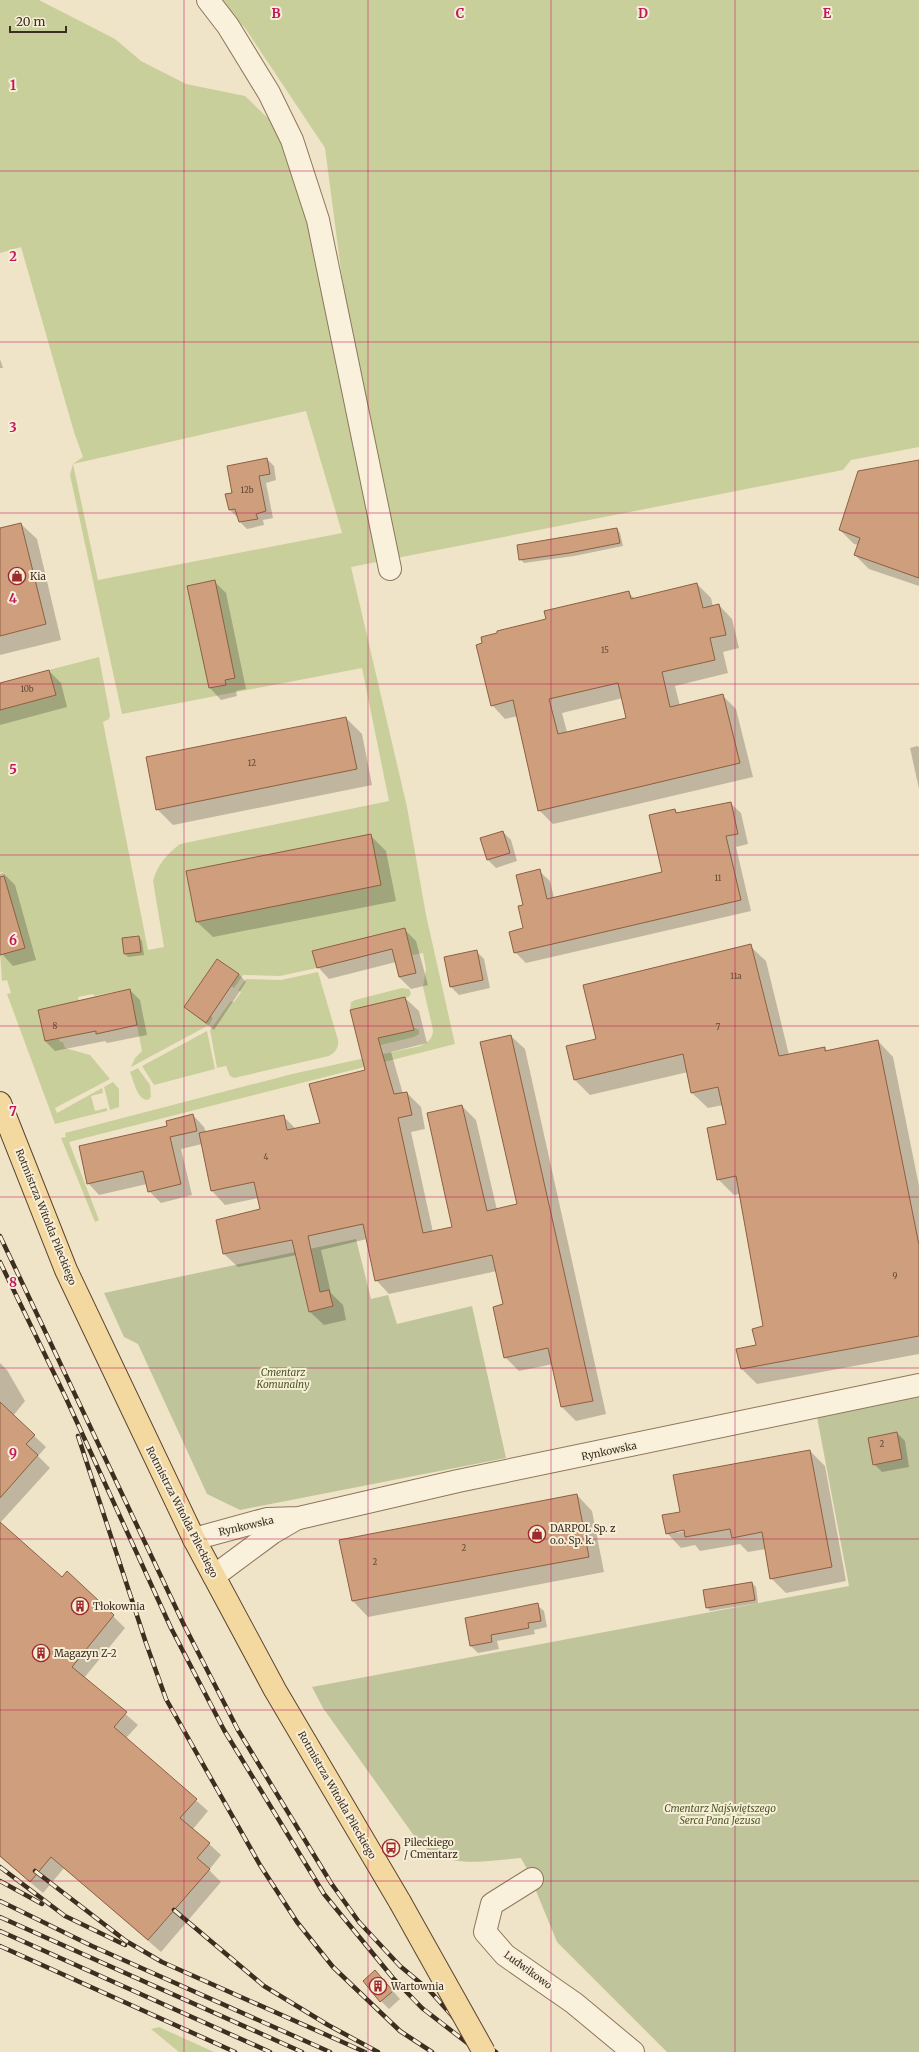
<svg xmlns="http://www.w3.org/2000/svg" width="919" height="2052" viewBox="0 0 919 2052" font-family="Merriweather,serif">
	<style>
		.green { fill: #c9cf9b; fill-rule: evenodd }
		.cemetery { fill: #bfc49a }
		.shadow { fill: #0003; fill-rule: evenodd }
		.building { fill: #cf9f7d; stroke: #8d5f41; fill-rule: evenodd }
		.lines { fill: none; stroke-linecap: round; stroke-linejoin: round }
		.street-casing { stroke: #8d765c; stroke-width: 24 }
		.primary-casing { stroke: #5b4430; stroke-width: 24 }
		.street { stroke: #faf1dc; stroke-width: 22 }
		.primary { stroke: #f3d9a0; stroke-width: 22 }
		.rail-casing { stroke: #3d2e20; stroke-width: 4.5 }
		.rail { stroke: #f7eed8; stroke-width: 3; stroke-dasharray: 9; stroke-linecap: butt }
		.primary-bridge-casing { stroke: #5b4430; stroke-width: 24; stroke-linecap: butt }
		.primary-bridge { stroke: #f3d9a0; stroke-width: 22 }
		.grid { fill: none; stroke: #c2185b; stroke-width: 1; stroke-opacity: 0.55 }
		.labels { text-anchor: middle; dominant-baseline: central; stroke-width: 4; stroke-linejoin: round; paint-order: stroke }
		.number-label { font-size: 8px; fill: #624a37 }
		.poi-label { font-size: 10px; fill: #3d2e20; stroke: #f7eed8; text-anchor: start }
		.street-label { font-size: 10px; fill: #3d2e20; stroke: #f7eed8 }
		.park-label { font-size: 10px; font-style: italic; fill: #4d5a26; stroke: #f7eed8 }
		.grid-label { font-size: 13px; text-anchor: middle; font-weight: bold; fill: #c2185b; stroke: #f7eed8; stroke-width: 4; stroke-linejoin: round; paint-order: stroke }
	</style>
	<rect width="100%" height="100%" fill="#f0e4c8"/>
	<g class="green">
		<path d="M 0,0 L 39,0 L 115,39 L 141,61 L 186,84 L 245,96 L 272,122 L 286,153 L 315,243 L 378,553 L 325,148 L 245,28 L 217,0 L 919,0 L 919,447 L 851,460 L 843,470 L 351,567 L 407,807 L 426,915 L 455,1044 L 69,1142 L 99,1220 L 95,1222 L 61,1138 L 66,1137 L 65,1133 L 292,1074 L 420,1046 C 427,1043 433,1039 433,1030 L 423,987 L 426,969 L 423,953 L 412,955 L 405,928 L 312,951 L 317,968 L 280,976 L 243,975 L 234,988 L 231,986 L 239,974 L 217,959 L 184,1007 L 206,1022 L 211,1016 L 213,1018 L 209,1025 L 131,1067 L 135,1058 L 142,1051 L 130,989 L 94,996 L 93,994 L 78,997 L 79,1002 L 38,1010 L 45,1041 L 59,1039 L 60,1042 L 63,1042 L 65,1048 L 90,1055 L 110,1079 L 55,1108 L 57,1113 L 102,1088 L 103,1093 L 91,1096 L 95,1111 L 107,1108 L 107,1111 L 55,1124 L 7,994 L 11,993 L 7,980 L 2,981 L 0,953 L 25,948 L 3,872 L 0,873 L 0,710 L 56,695 L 49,670 L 99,657 L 110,715 L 109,719 L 103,722 L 148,950 L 164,947 L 153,881 C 157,865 167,854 180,844 L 389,801 L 362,668 L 122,714 L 70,475 L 73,464 L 83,457 L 74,432 L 21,247 L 0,253 ZM 306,411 L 342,533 L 98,580 L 73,464 Z"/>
		<path d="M 318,972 L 338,1040 C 339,1047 336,1052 329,1056 L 234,1078 L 230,1076 L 226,1066 L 217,1068 L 210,1030 L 231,1001 L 234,1002 L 241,992 L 238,990 L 246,979 L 281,980 Z"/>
		<path d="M 402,988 L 409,989 L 411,993 L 409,997 L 350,1010 L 351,1002 L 355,1000 Z"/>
		<path d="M 413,1027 L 419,1030 L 419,1034 L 414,1037 L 368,1048 L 358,1043 L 413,1030 Z"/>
		<path d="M 207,1031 L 215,1069 L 154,1085 L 142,1066 Z"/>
		<path d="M 138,1068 L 150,1085 L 151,1097 L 148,1100 C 137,1100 134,1081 130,1072 Z"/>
		<path d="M 113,1082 L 119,1089 L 119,1107 L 110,1110 L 104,1087 Z"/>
		<path d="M 159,2027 L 214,2052 L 179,2052 L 151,2029 Z"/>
	</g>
	<g class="cemetery">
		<path d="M 356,1239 L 371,1299 L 388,1295 L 397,1324 L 472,1306 L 506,1458 L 240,1510 L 207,1494 L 138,1344 L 124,1337 L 104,1293 Z"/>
		<path d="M 919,1397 L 919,2052 L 667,2052 L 557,1942 L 527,1869 L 521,1858 C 492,1860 458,1868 431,1852 C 426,1849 421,1844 417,1840 L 323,1708 L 312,1687 L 849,1586 L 817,1417 Z"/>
	</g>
	<g class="shadow">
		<path d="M 0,359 L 3,368 L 0,368 Z"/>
		<path d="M 267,459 L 274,466 L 276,480 L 266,483 L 273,518 L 263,520 L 264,525 L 247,529 L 240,522 L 239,517 L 237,517 L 230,510 L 233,493 Z"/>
		<path d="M 919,463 L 919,586 L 869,569 L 855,555 L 859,545 L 854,544 L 840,530 Z"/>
		<path d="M 21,524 L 37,539 L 61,640 L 0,655 L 0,529 Z"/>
		<path d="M 617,529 L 620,533 L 623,546 L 574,556 L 524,563 L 520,559 Z"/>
		<path d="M 214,581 L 226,593 L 246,689 L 236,691 L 237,696 L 221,700 L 210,688 L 188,586 Z"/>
		<path d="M 697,584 L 711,598 L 713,607 L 719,605 L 732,619 L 739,648 L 723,652 L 728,673 L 675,686 L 680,706 L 723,696 L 736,709 L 753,777 L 553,824 L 539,810 L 518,716 L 505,719 L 492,705 L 547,620 L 628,592 L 635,599 ZM 623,698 L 627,718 L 567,732 L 562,713 Z"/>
		<path d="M 49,671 L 61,683 L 67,707 L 0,725 L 0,684 Z"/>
		<path d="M 346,718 L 362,734 L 372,785 L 173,825 L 157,809 Z"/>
		<path d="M 917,746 L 919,747 L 919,789 L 910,748 Z"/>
		<path d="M 730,803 L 741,813 L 748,844 L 736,847 L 751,911 L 526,963 L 515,952 L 525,929 L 524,905 L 539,871 L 550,881 L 554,898 L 663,873 L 675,810 L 679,814 Z"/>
		<path d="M 503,832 L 511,840 L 517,861 L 496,868 L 488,860 L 481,839 Z"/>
		<path d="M 370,835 L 386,851 L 396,901 L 213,937 L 197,922 Z"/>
		<path d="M 3,873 L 15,885 L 36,960 L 13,966 L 2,954 L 0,949 L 0,874 Z"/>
		<path d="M 404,929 L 416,941 L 428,985 L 411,989 L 399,977 L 396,962 L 329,979 L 318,967 Z"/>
		<path d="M 139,937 L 142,941 L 144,955 L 128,957 L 125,954 Z"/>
		<path d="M 750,946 L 766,961 L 789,1055 L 824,1048 L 828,1051 L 878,1041 L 893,1057 L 919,1186 L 919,1354 L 757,1384 L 742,1369 L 757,1345 L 764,1327 L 740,1194 L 734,1195 L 718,1179 L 727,1125 L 723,1105 L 708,1108 L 692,1093 L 688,1072 L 590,1095 L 575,1080 L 597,1039 Z"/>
		<path d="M 476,951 L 484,959 L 490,988 L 459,995 L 451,987 L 445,958 Z"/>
		<path d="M 239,974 L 246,982 L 214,1030 L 185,1007 Z"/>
		<path d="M 130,990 L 140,1000 L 147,1035 L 107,1043 L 105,1041 L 55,1051 L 45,1041 L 40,1011 Z"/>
		<path d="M 405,998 L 419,1011 L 427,1043 L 391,1052 L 403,1094 L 407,1093 L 421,1107 L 425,1129 L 411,1132 L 433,1232 L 453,1228 L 462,1106 L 476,1120 L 497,1210 L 518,1205 L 511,1036 L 525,1049 L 606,1414 L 576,1421 L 562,1407 L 553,1364 L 519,1371 L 505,1357 L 504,1305 L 497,1271 L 389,1294 L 376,1280 L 367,1239 L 321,1250 L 331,1293 L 343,1305 L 346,1320 L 324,1325 L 310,1312 L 297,1255 L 238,1267 L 224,1254 L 261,1210 L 258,1198 L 225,1205 L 212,1191 L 202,1144 L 181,1149 L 192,1195 L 161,1203 L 149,1191 L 147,1184 L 99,1195 L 88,1183 L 169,1127 L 193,1115 L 204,1127 L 206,1132 L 283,1116 L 296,1129 L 322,1123 L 366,1070 L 351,1011 Z"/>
		<path d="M 0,1363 L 7,1370 L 25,1401 L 13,1416 L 46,1447 L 38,1456 L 50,1468 L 0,1523 Z"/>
		<path d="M 897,1433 L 905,1441 L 909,1467 L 882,1472 L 874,1464 Z"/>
		<path d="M 810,1451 L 825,1466 L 846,1581 L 786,1593 L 771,1578 L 766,1549 L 748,1552 L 740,1544 L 700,1551 L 695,1545 L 681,1548 L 667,1533 L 682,1513 ZM 688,1529 L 689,1530 L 677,1533 L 677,1531 Z"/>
		<path d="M 577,1495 L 592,1511 L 604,1572 L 368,1617 L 353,1601 Z"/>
		<path d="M 0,1524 L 62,1579 L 113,1616 L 125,1628 L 84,1678 L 138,1725 L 126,1738 L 208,1811 L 193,1829 L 221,1855 L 209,1870 L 221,1882 L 161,1952 L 64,1868 L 43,1893 L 0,1857 Z"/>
		<path d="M 752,1583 L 756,1587 L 758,1603 L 710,1611 L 707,1607 Z"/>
		<path d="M 537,1605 L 544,1611 L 547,1627 L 534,1630 L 535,1634 L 497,1641 L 499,1649 L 478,1653 L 471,1646 L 467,1619 Z"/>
		<path d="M 375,1971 L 400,1999 L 389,2009 L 381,2001 Z"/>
	</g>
	<g class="building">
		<path d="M 267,458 L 270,474 L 259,476 L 266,511 L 256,514 L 258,519 L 239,522 L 235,509 L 229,510 L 225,494 L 232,493 L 227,466 Z"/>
		<path d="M 919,460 L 919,578 L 854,555 L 860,538 L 839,530 L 858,471 Z"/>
		<path d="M 21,523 L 46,624 L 0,636 L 0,528 Z"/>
		<path d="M 617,528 L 620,543 L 569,553 L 519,560 L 517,545 Z"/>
		<path d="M 215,580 L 235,678 L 225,680 L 226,685 L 209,688 L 187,586 Z"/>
		<path d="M 697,583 L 703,608 L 719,604 L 726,635 L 710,638 L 715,660 L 662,672 L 670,707 L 723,694 L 740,763 L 538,811 L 513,700 L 491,706 L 476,645 L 482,643 L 481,637 L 497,633 L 497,631 L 546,619 L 544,611 L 629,591 L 631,599 ZM 618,683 L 626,718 L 558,734 L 549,699 Z"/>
		<path d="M 49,670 L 56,695 L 0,710 L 0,683 Z"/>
		<path d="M 346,717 L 357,769 L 156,810 L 146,757 Z"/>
		<path d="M 731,802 L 738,834 L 726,836 L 741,900 L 514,953 L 509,932 L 523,928 L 518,906 L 523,905 L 516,875 L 540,869 L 547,899 L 662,872 L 649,815 L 675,809 L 676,813 Z"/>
		<path d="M 503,831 L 510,853 L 487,860 L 480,838 Z"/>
		<path d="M 371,834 L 381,885 L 196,922 L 186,871 Z"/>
		<path d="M 4,876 L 25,948 L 0,955 L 0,877 Z"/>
		<path d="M 405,928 L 416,973 L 399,977 L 392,949 L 317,968 L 312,951 Z"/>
		<path d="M 139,936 L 141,952 L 124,954 L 122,938 Z"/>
		<path d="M 751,944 L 779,1056 L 825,1047 L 825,1051 L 878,1040 L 919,1245 L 919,1336 L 741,1369 L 736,1349 L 756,1345 L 752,1329 L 763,1326 L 736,1176 L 717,1180 L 707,1128 L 726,1124 L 718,1087 L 691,1093 L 683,1054 L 574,1080 L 566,1046 L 596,1039 L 583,985 Z"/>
		<path d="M 477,950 L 483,980 L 450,987 L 444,957 Z"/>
		<path d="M 217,959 L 239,974 L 206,1023 L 184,1007 Z"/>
		<path d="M 130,989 L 137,1025 L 96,1034 L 96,1031 L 45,1041 L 38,1010 Z"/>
		<path d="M 405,997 L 414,1030 L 378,1038 L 394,1094 L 407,1092 L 412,1115 L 398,1118 L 423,1233 L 452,1227 L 427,1113 L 462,1105 L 487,1211 L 517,1204 L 480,1042 L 511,1035 L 593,1401 L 561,1407 L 548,1348 L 504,1358 L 493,1307 L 503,1304 L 492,1255 L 375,1281 L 363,1224 L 308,1236 L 320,1292 L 329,1290 L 333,1306 L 309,1312 L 292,1240 L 223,1254 L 216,1220 L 260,1209 L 254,1182 L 211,1191 L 199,1133 L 284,1115 L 287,1130 L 320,1123 L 309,1084 L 365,1070 L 350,1010 Z"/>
		<path d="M 193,1114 L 197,1131 L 170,1137 L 181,1184 L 148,1192 L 143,1171 L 87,1184 L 79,1146 L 167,1126 L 166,1121 Z"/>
		<path d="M 0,1402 L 35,1435 L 26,1444 L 38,1455 L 0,1498 Z"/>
		<path d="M 897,1432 L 902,1459 L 873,1465 L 868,1438 Z"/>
		<path d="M 810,1450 L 832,1567 L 770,1579 L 762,1532 L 732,1538 L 730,1529 L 685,1537 L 684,1530 L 666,1534 L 662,1515 L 680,1512 L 673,1475 Z"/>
		<path d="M 577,1494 L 589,1557 L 352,1601 L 339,1540 Z"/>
		<path d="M 0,1522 L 62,1577 L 67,1571 L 114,1615 L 72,1667 L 127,1712 L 114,1727 L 197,1799 L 180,1818 L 210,1843 L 197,1858 L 210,1869 L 148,1940 L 51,1857 L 30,1882 L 0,1856 Z"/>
		<path d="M 752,1582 L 755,1600 L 706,1608 L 703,1590 Z"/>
		<path d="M 538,1603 L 541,1621 L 528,1623 L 529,1628 L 491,1635 L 492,1642 L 470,1646 L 465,1618 Z"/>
		<path d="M 375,1970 L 393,1991 L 380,2002 L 363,1981 Z"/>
	</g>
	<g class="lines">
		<defs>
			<g id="street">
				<path d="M 208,0 L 228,26 L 269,93 L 292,140 L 318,220 L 390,569"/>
				<path d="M 194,1539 L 267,1519 L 299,1518 L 458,1481 L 919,1385"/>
				<path d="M 214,1576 L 272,1533 L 296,1519"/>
				<path d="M 532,1879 L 492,1904 L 485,1932 L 505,1955 L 574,2003 L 633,2052"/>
			</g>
			<path id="primary" d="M 0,1103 L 66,1270 L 194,1539 L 275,1690 L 400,1902"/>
		</defs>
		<use href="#street" class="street-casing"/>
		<use href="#primary" class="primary-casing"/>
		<use href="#street" class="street"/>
		<use href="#primary" class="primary"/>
		<defs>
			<g id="rail">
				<path d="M 0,1236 L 184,1625 L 238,1730 L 331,1883 L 359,1922 L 400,1966 L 430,1991 L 463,2028 L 496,2052"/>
				<path d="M 0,1262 L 65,1396 L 171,1628 L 224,1730 L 324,1894 L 393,1978 L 422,2008 L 479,2052"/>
				<path d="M 78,1436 L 146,1643 L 166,1699 L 260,1865 L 297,1922 L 333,1967 L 400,2031 L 432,2052"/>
				<path d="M 0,1867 L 65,1916 L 125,1945"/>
				<path d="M 35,1871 L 126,1941 L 162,1962 L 365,2052"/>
				<path d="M 0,1881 L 42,1904"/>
				<path d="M 0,1901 L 92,1946 L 330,2052"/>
				<path d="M 174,1910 L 264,1986 L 328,2025 L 378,2052"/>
				<path d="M 0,1917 L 302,2052"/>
				<path d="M 0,1931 L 270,2052"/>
				<path d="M 0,1946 L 235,2052"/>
			</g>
		</defs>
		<use href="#rail" class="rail-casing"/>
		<use href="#rail" class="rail"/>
		<defs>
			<path id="primary-bridge" d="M 400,1902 L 484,2052"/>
		</defs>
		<use href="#primary-bridge" class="primary-bridge-casing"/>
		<use href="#primary-bridge" class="primary-bridge"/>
	</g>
	<path class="grid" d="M 184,0 L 184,2052M 368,0 L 368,2052M 551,0 L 551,2052M 735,0 L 735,2052M 0,171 L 919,171M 0,342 L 919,342M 0,513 L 919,513M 0,684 L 919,684M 0,855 L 919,855M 0,1026 L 919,1026M 0,1197 L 919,1197M 0,1368 L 919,1368M 0,1539 L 919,1539M 0,1710 L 919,1710M 0,1881 L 919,1881"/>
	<defs>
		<symbol id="shop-ring" viewBox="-11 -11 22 22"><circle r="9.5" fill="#f7eed8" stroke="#9e2a2b" stroke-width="1.5"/><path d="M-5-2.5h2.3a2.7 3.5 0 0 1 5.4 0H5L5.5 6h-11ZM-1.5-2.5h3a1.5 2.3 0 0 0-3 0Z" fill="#9e2a2b"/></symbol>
		<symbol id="building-ring" viewBox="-11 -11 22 22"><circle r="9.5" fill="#f7eed8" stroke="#9e2a2b" stroke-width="1.5"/><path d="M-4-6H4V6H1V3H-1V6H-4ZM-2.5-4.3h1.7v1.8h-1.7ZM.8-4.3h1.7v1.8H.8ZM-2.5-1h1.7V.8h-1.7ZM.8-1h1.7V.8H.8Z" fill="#9e2a2b"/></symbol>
		<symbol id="bus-ring" viewBox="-11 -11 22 22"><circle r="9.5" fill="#f7eed8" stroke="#9e2a2b" stroke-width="1.5"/><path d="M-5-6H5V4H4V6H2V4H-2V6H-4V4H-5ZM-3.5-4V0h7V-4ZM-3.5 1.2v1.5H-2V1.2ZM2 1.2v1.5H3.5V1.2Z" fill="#9e2a2b"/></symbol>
	</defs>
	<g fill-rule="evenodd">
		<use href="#shop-ring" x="7" y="566" width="20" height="20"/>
		<use href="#shop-ring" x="527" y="1524" width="20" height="20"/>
		<use href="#building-ring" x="70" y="1596" width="20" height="20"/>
		<use href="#building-ring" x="31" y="1643" width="20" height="20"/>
		<use href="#bus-ring" x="381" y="1838" width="20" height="20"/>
		<use href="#building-ring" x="368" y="1976" width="20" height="20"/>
	</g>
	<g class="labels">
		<g class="number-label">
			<text x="247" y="490">12b</text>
			<text x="605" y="650">15</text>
			<text x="27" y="689">10b</text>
			<text x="252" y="763">12</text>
			<text x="718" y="878">11</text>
			<text x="736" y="976">11a</text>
			<text x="55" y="1026">8</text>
			<text x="718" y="1027">7</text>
			<text x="266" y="1157">4</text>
			<text x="895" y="1276">9</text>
			<text x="882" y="1444">2</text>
			<text x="464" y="1548">2</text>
			<text x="375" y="1562">2</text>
		</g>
		<g class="poi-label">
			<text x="30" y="576">Kia</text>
			<text x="550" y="1528">DARPOL Sp. z<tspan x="550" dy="12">o.o. Sp. k.</tspan></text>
			<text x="93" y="1606">Tłokownia</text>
			<text x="54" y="1653">Magazyn Z-2</text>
			<text x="404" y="1842">Pileckiego<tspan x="404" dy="12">/ Cmentarz</tspan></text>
			<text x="391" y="1986">Wartownia</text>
		</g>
		<g class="street-label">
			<text transform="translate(46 1217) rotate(68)">Rotmistrza Witolda Pileckiego</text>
			<text transform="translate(609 1451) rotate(-12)">Rynkowska</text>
			<text transform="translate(182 1512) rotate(63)">Rotmistrza Witolda Pileckiego</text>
			<text transform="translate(246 1526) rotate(-13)">Rynkowska</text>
			<text transform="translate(337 1795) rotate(60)">Rotmistrza Witolda Pileckiego</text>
			<text transform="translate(528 1970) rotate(36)">Ludwikowo</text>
		</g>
		<g class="park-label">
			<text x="283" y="1372">Cmentarz<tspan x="283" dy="12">Komunalny</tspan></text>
			<text x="720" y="1808">Cmentarz Najświętszego<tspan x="720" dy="12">Serca Pana Jezusa</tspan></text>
		</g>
	</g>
	<g class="grid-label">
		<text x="276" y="18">B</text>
		<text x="460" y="18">C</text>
		<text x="643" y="18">D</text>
		<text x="827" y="18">E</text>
		<text x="13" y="90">1</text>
		<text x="13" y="261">2</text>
		<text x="13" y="432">3</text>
		<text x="13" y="603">4</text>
		<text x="13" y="774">5</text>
		<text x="13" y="945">6</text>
		<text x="13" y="1116">7</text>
		<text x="13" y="1287">8</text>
		<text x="13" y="1458">9</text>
	</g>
	<path d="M10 26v6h56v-6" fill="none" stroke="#3d2e20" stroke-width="2"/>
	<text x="16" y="26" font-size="12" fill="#3d2e20" stroke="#f7eed8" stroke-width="3" paint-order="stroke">20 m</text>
</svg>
